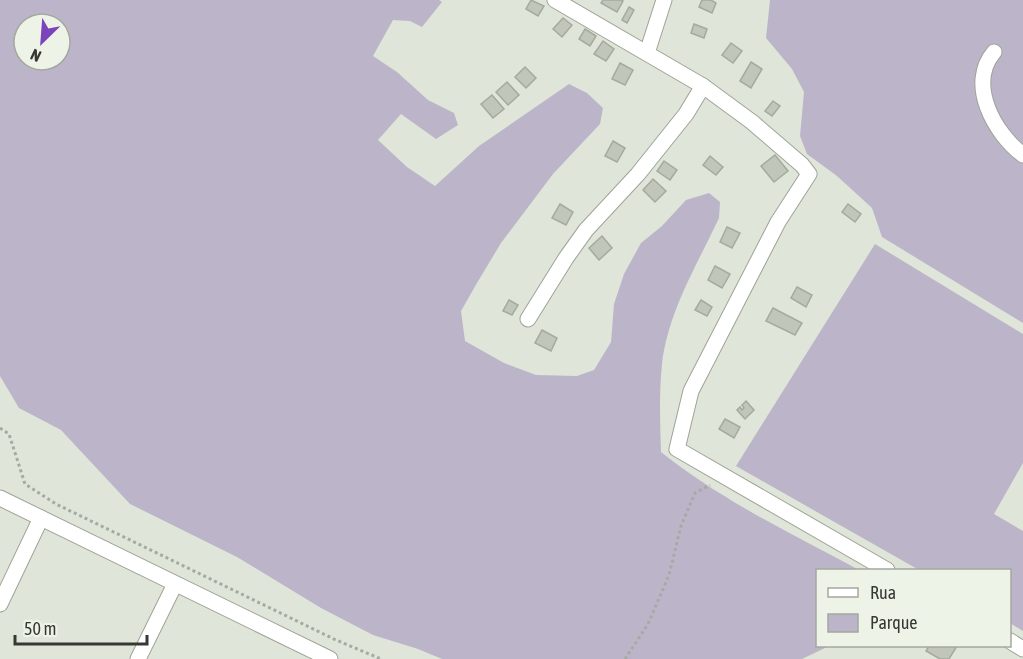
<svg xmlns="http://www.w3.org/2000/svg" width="1023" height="659" viewBox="0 0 1023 659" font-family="'Asap Condensed',sans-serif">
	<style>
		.green { fill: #bcb5ca; fill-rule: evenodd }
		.building { fill: #c0c6ba; stroke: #a5aa9e; stroke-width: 1.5 }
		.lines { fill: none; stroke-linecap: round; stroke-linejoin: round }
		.street-casing { stroke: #9ea498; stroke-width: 17 }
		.path { stroke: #a6aaa1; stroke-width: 3; stroke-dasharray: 3 3; stroke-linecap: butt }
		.street { stroke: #fff; stroke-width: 15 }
	</style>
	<rect width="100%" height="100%" fill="#dfe5d9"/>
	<g class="green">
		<path d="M 0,0 L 439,0 L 442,2 L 422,27 L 410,21 L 393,20 L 373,56 L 397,72 L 428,100 L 454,113 L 458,125 L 436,139 L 401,114 L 378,140 L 407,167 L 435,186 L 479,146 L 569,84 L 587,93 L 603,108 L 600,124 L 553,174 L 501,243 L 477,283 L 461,311 L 465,341 L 504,363 L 536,375 L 577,376 L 594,370 L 611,342 L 614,304 L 624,274 L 641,243 L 662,226 L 686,200 L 709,193 L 720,202 L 719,218 C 697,265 668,312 662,364 C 659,393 660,423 661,452 C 721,500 792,534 859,570 L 818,570 L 818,646 L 829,646 L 802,659 L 442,659 L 418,649 L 373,635 L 321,608 L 237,557 L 130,504 L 61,430 L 19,408 L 0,376 ZM 24,24 L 60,24 L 60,60 L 24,60 Z"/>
		<path d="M 770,0 L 1023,0 L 1023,323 L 882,237 L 872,208 L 837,176 L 807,154 L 800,136 L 804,92 L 792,69 L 766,38 Z"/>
		<path d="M 875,244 L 1023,334 L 1023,463 L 994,514 L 1023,531 L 1023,631 L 1010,623 L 1010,570 L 919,570 L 736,466 Z"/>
	</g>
	<g class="building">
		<path d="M 531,0 L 544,6 L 538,16 L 526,9 Z"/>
		<path d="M 603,0 L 621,0 L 623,1 L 617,12 L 601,3 Z"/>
		<path d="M 702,0 L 711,0 L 716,3 L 712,13 L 699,7 Z"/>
		<path d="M 629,7 L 634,10 L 627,23 L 622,20 Z"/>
		<path d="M 563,18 L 572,25 L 562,37 L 553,29 Z"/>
		<path d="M 694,24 L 707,29 L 704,38 L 691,33 Z"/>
		<path d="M 585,29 L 596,36 L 590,46 L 579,39 Z"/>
		<path d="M 603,41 L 614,49 L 606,61 L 594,54 Z"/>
		<path d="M 731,43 L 742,51 L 733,63 L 722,55 Z"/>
		<path d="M 751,62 L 762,69 L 751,88 L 740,81 Z"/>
		<path d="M 620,63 L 633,70 L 625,85 L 612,79 Z"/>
		<path d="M 525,67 L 536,78 L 526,88 L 515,77 Z"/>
		<path d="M 507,82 L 519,95 L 508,105 L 496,92 Z"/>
		<path d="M 492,95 L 504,109 L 493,118 L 481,104 Z"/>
		<path d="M 773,101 L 780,106 L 772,116 L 765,111 Z"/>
		<path d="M 613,141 L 625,148 L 617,162 L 605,156 Z"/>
		<path d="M 775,155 L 788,171 L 774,182 L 761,166 Z"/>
		<path d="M 710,156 L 723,167 L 716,175 L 703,165 Z"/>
		<path d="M 664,161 L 677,170 L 670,180 L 657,171 Z"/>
		<path d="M 653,179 L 666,191 L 655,202 L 643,190 Z"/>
		<path d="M 560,204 L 573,212 L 566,225 L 552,218 Z"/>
		<path d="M 848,204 L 861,214 L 855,222 L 842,212 Z"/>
		<path d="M 727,227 L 740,233 L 732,248 L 720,242 Z"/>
		<path d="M 602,236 L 612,248 L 599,260 L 589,248 Z"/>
		<path d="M 715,266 L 730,274 L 722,288 L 708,280 Z"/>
		<path d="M 797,287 L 812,295 L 806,307 L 791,298 Z"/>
		<path d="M 509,300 L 518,305 L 512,315 L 503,311 Z"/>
		<path d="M 701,300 L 712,307 L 707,316 L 695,310 Z"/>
		<path d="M 773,308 L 802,323 L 795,335 L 766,321 Z"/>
		<path d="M 542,330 L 557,338 L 551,351 L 535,343 Z"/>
		<path d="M 746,401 L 754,410 L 745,419 L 737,410 L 740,407 L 742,410 L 744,408 L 742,405 Z"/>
		<path d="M 725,419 L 740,427 L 734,438 L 719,429 Z"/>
		<path d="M 929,646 L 957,646 L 949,659 L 940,659 L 926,651 Z"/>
	</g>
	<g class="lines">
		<defs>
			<g id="street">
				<path d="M 555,0 L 703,86 L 752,122 L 802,165 L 809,174 L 778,222 L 691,391 L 677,449 L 887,570"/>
				<path d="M 994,52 C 967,84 994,133 1023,155"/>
				<path d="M 647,53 L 664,0"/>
				<path d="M 528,319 L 566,258 L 586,230 L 638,174 L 686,114 L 703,86"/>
				<path d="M 0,498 L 330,659"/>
				<path d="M 0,604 L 41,518"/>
				<path d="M 1010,641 L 1023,649"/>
				<path d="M 138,659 L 175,584"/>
			</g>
		</defs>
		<use href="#street" class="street-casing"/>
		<g class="path">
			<path d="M 0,428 L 9,434 L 25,484 L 56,504 L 336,640 L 381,659"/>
			<path d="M 625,659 L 648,624 L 669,575 L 681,526 L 695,493 L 710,485"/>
		</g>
		<use href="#street" class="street"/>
	</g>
	<rect x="816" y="569" width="195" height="78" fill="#edf3e6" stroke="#a4a89e" stroke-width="1.5"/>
	<rect x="828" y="588" width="30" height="9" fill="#ffffff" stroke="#a4a89e" stroke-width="1.5"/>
	<text x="870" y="599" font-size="18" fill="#363833">Rua</text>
	<rect x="828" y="614" width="30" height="18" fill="#bcb5ca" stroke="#a4a89e" stroke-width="1.5"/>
	<text x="870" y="629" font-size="18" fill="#363833">Parque</text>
	<g transform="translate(42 42) rotate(205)"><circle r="28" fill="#edf3e6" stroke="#a4a89e" stroke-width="1.5"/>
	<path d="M0-4.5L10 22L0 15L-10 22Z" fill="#7b44bb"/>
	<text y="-9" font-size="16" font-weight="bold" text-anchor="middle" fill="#363833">N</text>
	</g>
	<path d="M15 635v9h132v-9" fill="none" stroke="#363833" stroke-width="3"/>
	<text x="24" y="635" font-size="18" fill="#363833" stroke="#edf3e6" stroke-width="4.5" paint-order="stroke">50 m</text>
</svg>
